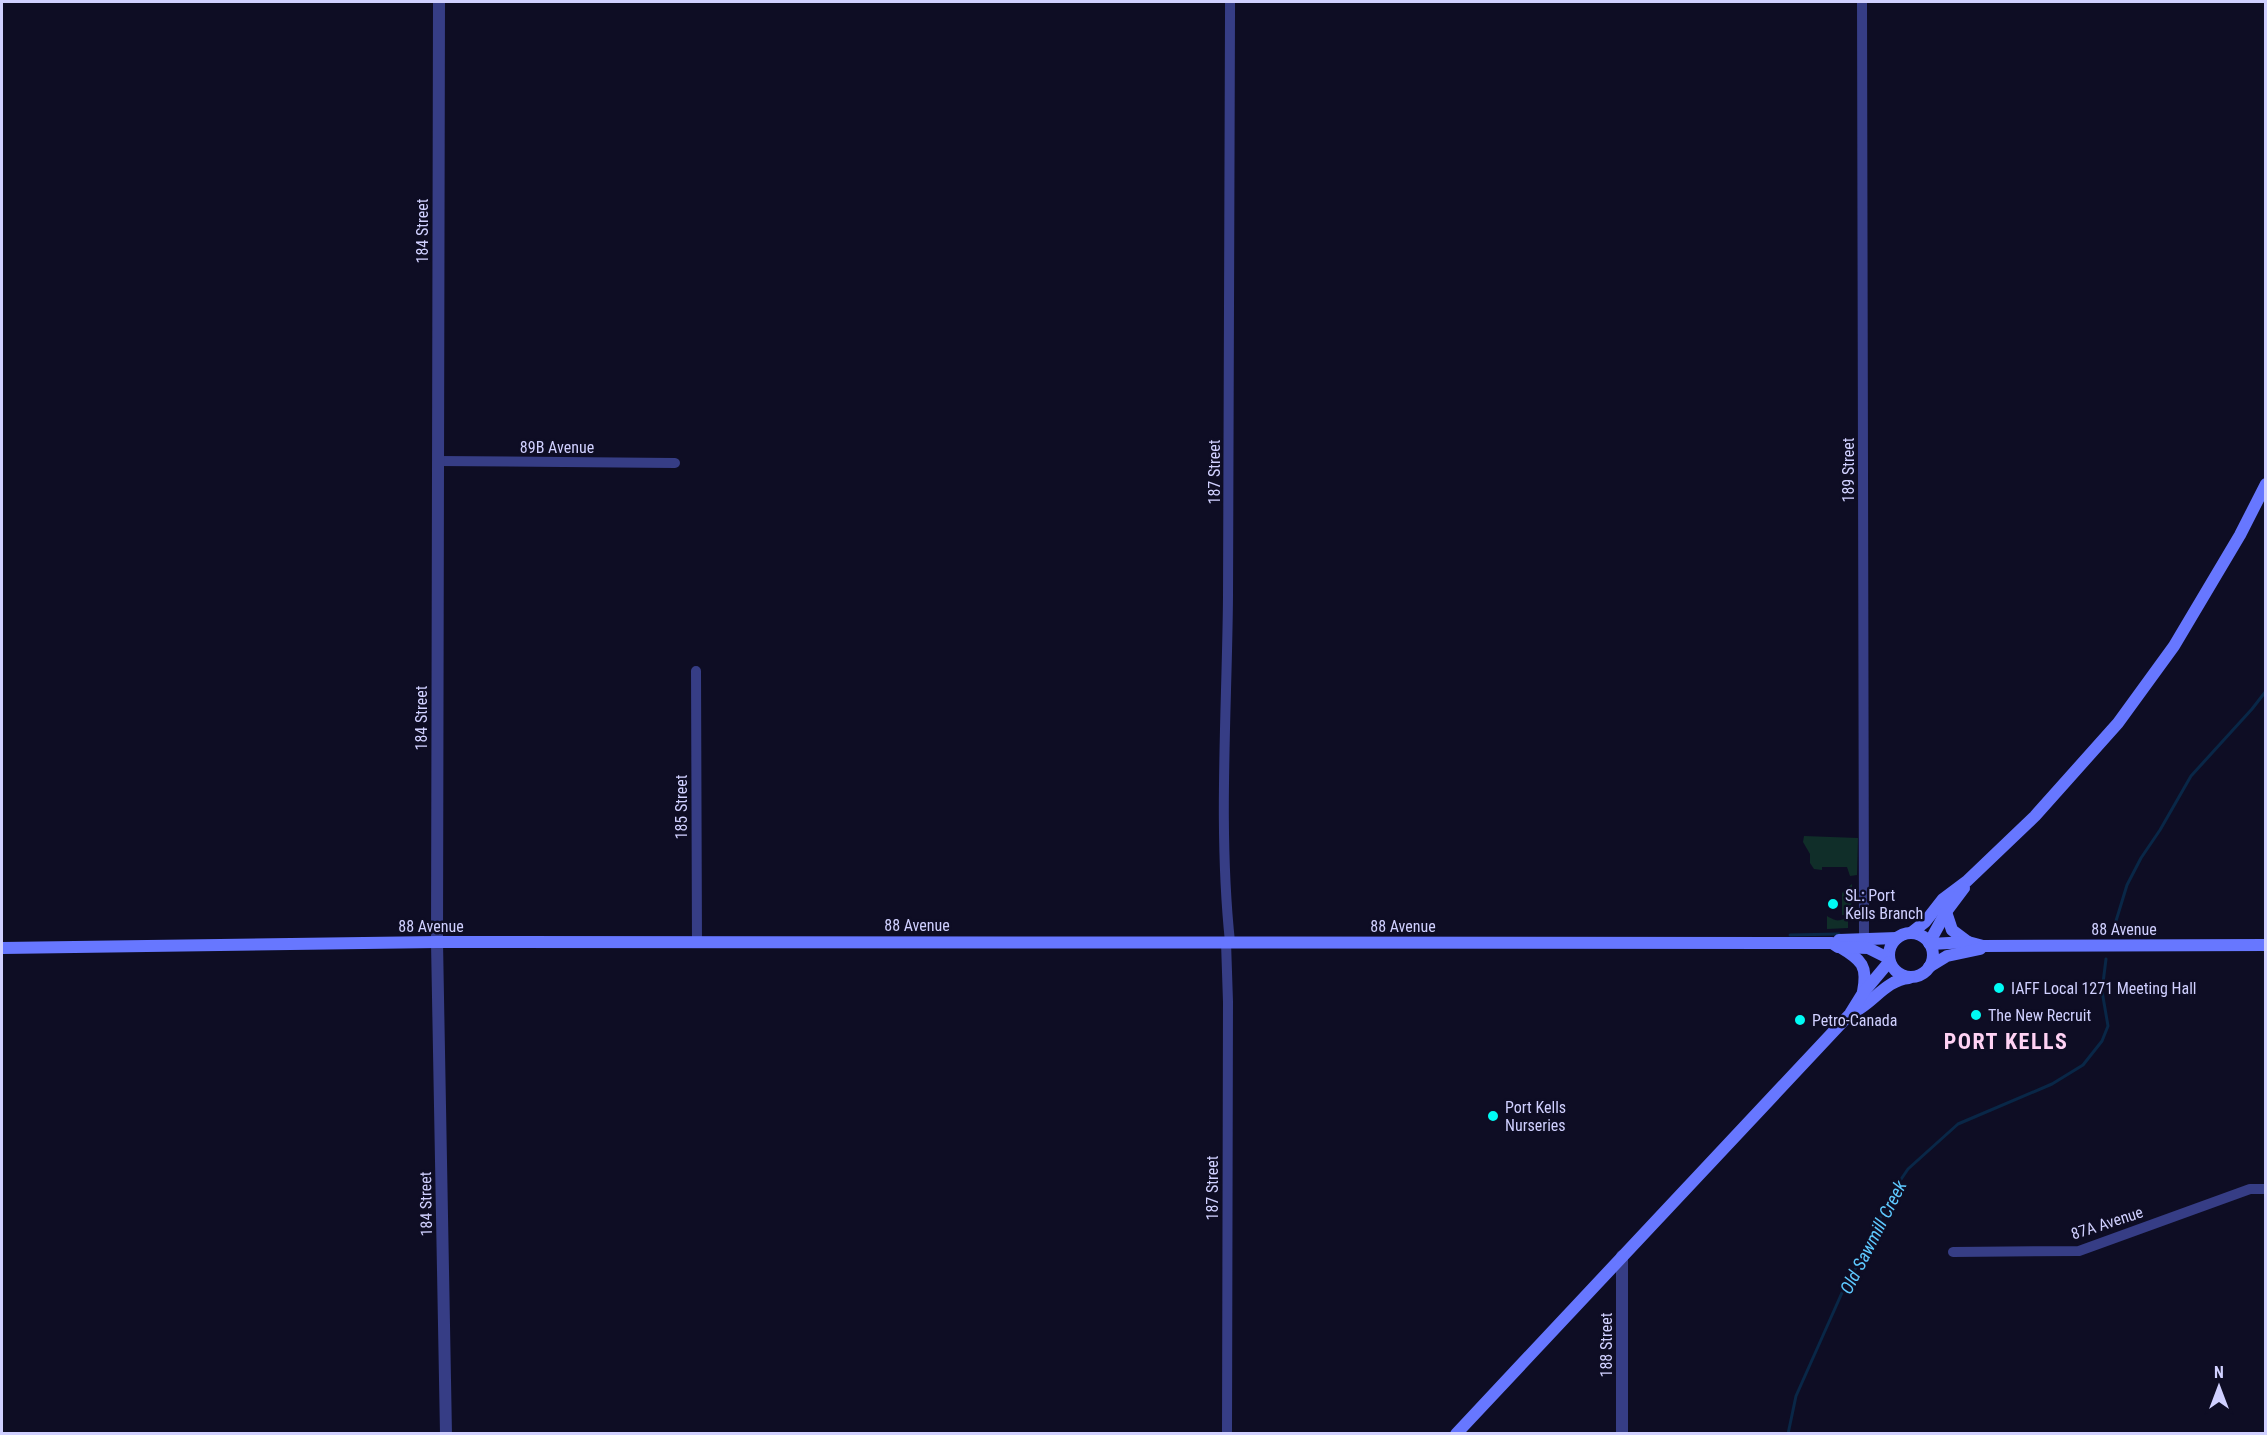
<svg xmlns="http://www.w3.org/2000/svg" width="2267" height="1435" viewBox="0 0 2267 1435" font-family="'Roboto Condensed',sans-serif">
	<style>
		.green { fill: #102e29 }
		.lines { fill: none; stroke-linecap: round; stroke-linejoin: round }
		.stream { stroke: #092747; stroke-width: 3 }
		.minor { stroke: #363d85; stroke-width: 10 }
		.tertiary { stroke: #363d85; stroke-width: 12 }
		.secondary { stroke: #6777ff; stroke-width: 12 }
		.poi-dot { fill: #00fbf4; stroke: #0e0d24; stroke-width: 2 }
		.labels { text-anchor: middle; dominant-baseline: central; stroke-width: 5; stroke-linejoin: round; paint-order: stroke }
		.street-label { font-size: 16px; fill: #d0d0ff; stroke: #0e0d24 }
		.poi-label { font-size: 16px; fill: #d0d0ff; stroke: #0e0d24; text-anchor: start }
		.water-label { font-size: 18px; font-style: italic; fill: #5ec9ff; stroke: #0e0d24 }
		.district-label { font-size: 22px; font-weight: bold; letter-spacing: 1.5px; fill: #ffd2f4; stroke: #0e0d24 }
	</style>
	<rect width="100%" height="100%" fill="#0e0d24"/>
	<g class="green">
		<path d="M 1804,836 L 1858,838 L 1857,875 L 1850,876 L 1847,867 L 1822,867 L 1822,870 L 1814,869 L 1810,863 L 1810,854 L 1803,842 Z"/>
		<path d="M 1852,884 L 1851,915 L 1842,915 L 1842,893 Z"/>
		<path d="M 1827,916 C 1839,923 1838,920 1848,918 L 1848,928 L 1827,929 Z"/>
	</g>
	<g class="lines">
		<g class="stream">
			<path d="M 2112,934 L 2127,885 L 2141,858 L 2160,830 L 2191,776 L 2252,709 L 2266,691"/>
			<path d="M 1790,935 L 1839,934"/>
			<path d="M 1788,1434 L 1796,1396 L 1845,1286 L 1863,1256 L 1891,1194 L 1908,1169 L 1958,1124 L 2052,1084 L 2083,1065 L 2102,1041 L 2108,1026 L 2102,991 L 2106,959"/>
		</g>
		<g class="minor">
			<path d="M 1862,2 L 1864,939"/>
			<path d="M 438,461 L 675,463"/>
			<path d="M 696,671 L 697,942"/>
			<path d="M 1226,942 L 1228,1002 L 1227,1434"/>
			<path d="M 1230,942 C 1218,828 1227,711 1228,597 C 1230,398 1231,200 1230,2"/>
			<path d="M 1953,1252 L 2079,1251 L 2250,1189 L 2266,1189"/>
		</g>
		<g class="tertiary">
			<path d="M 439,2 L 437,942 L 446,1434"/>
			<path d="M 1622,1434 L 1622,1256"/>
		</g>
		<g class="secondary">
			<path d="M 1946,912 L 1952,930 L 1968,942"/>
			<circle cx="1911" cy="955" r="22"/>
			<path d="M 1911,933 L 1925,922 L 1943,899 L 1967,881 L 2035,816 L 2118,723 L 2174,646 L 2240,535 L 2266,484"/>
			<path d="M 1839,940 L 1897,938"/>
			<path d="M 1929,943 L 1946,912 L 1964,888"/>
			<path d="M 1930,944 L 1968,942 L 1983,946 L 2266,945"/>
			<path d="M 1840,947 C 1862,960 1868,966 1863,992"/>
			<path d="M 2,948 L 437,942 L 1832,943 L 1838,947 L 1868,948 L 1888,958"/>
			<path d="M 1929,967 L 1947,956 L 1980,949 L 1983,946"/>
			<path d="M 1854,1012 C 1874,1002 1886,980 1909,978"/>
			<path d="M 1456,1434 L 1850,1014 L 1863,993 L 1889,962"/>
		</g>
	</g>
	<g class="poi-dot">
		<circle cx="1833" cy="904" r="6"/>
		<circle cx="1999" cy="988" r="6"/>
		<circle cx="1976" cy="1015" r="6"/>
		<circle cx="1800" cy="1020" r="6"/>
		<circle cx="1493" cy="1116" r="6"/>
	</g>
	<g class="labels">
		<g class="street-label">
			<text transform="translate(422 231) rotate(-90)">184 Street</text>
			<text x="557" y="447">89B Avenue</text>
			<text transform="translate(1848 470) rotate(-90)">189 Street</text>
			<text transform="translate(1214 472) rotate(-90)">187 Street</text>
			<text transform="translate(421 718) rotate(-90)">184 Street</text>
			<text transform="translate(681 807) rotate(-90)">185 Street</text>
			<text x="917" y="925">88 Avenue</text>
			<text x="431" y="926">88 Avenue</text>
			<text x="1403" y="926">88 Avenue</text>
			<text x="2124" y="929">88 Avenue</text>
			<text transform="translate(1212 1188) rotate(-90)">187 Street</text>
			<text transform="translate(426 1204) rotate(-91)">184 Street</text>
			<text transform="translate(2107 1223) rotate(-18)">87A Avenue</text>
			<text transform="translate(1606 1345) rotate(-90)">188 Street</text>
		</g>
		<g class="poi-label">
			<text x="1845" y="895">SL: Port<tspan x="1845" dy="18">Kells Branch</tspan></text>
			<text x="2011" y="988">IAFF Local 1271 Meeting Hall</text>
			<text x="1988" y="1015">The New Recruit</text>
			<text x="1812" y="1020">Petro-Canada</text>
			<text x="1505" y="1107">Port Kells<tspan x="1505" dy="18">Nurseries</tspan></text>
		</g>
		<g class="water-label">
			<text transform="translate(1873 1237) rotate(-63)">Old Sawmill Creek</text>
		</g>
		<g class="district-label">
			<text x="2006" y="1041">PORT KELLS</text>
		</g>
	</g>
	<rect width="2267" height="1435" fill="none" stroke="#d0d0ff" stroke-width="6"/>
	<g transform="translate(2219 1387)" stroke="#0e0d24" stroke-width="4.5" paint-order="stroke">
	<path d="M0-4.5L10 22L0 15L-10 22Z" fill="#d0d0ff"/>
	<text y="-9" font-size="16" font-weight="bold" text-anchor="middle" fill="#d0d0ff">N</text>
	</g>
</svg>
